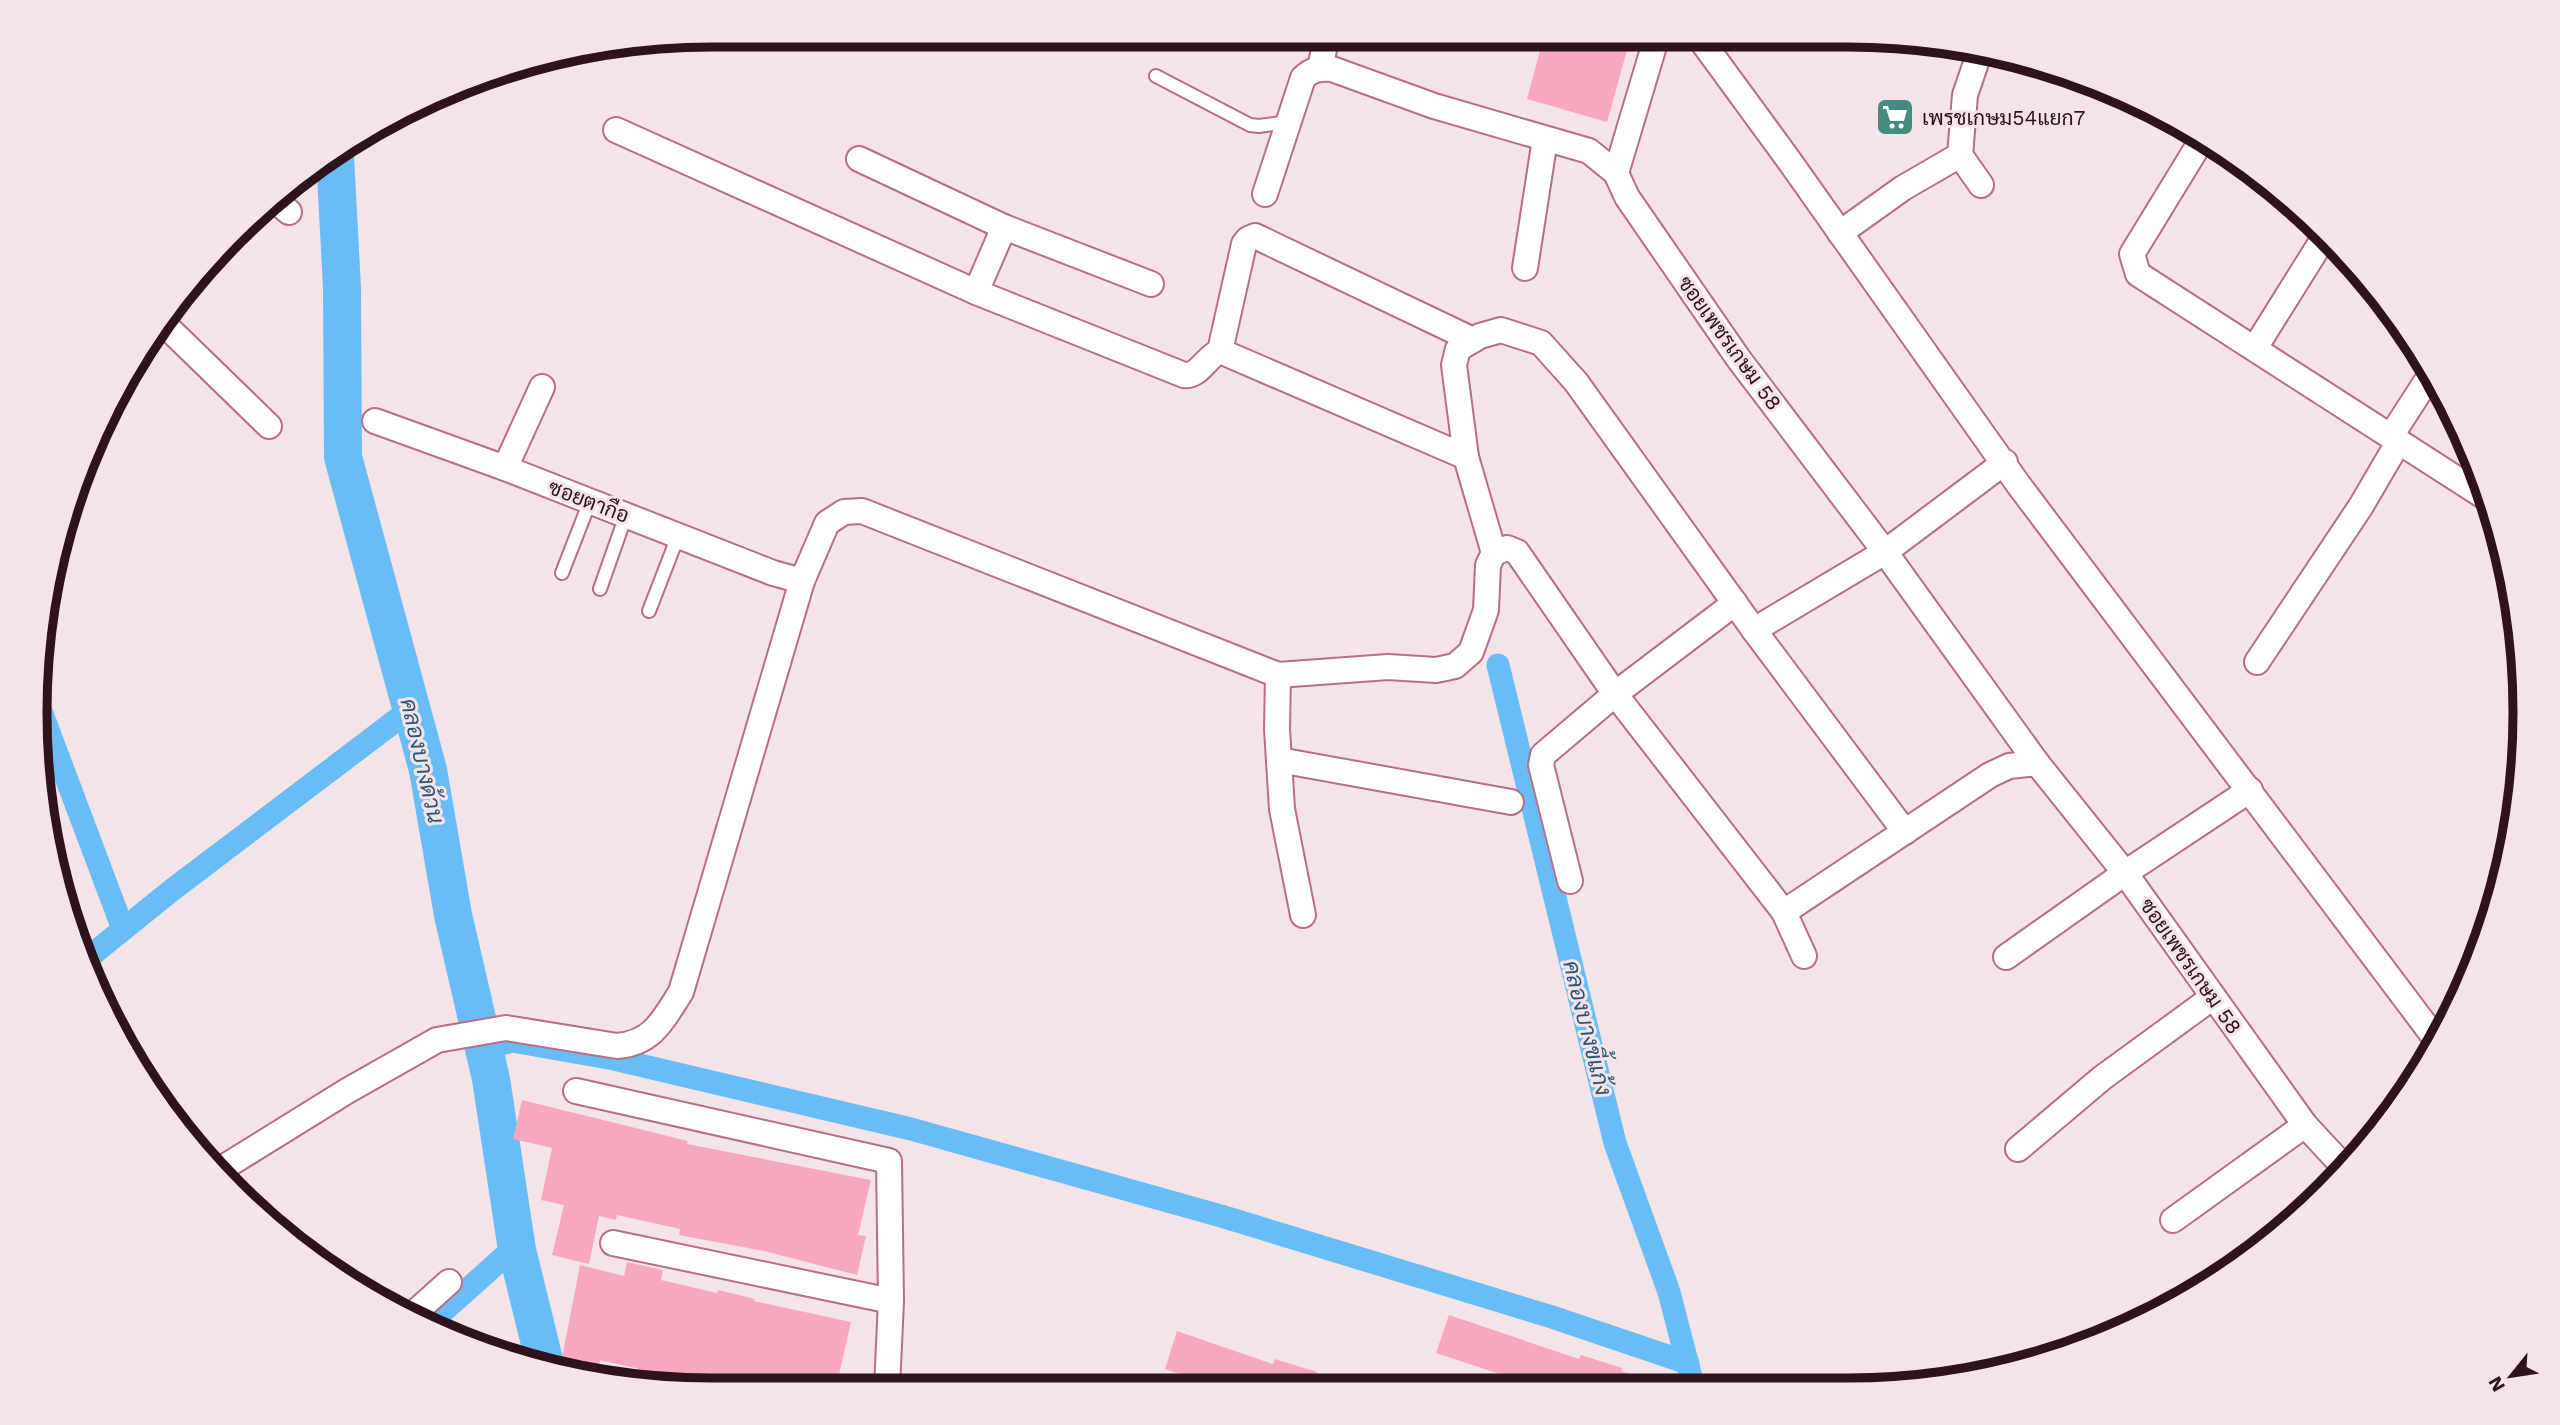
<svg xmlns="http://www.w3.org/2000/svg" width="2560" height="1425" viewBox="0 0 2560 1425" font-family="'Work Sans',Sarabun,sans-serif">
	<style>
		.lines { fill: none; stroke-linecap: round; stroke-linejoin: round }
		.canal { stroke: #69bdf7; stroke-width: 23 }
		.river { stroke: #69bdf7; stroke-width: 38 }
		.building { fill: #f5a8be }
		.service-casing { stroke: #b66f84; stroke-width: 16 }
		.minor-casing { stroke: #b66f84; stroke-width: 28 }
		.service { stroke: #fff; stroke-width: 12 }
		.minor { stroke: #fff; stroke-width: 24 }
		.labels { text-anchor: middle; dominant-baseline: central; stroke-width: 6; stroke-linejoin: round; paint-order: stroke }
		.poi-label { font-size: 21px; fill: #2f131c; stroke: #f4e4e8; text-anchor: start }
		.street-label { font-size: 21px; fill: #2f131c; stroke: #f4e4e8 }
		.water-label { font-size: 23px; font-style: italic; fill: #2d5978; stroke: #f4e4e8 }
		.rim { fill: none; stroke: #2f131c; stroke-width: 9 }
	</style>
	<rect width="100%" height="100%" fill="#f4e4e8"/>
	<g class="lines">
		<g class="canal">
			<path d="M 1498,665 L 1615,1143 L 1669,1292 L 1693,1385"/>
			<path d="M 41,711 L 123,929"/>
			<path d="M 84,961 L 172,890 L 411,709"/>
			<path d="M 483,1049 L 512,1041 L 614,1059 L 911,1129 L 1221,1216 L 1552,1317 L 1688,1363"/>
			<path d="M 429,1324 L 516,1246"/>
		</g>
		<path class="river" d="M 335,156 L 342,288 L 343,457 L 428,770 L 453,915 L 491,1079 L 517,1250 L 545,1364"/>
	</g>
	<g class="building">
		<path d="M 1544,36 L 1631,36 L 1607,122 L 1527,99 Z"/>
		<path d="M 522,1100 L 688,1141 L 687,1144 L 871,1180 L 858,1235 L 866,1236 L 857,1275 L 764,1251 L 679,1235 L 680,1229 L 617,1215 L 616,1220 L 599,1216 L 589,1264 L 552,1255 L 564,1205 L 541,1200 L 552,1148 L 513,1139 Z"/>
		<path d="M 627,1262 L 663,1270 L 661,1280 L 717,1293 L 718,1290 L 755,1299 L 754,1301 L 851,1322 L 836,1388 L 724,1388 L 600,1360 L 599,1366 L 562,1358 L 580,1265 L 624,1276 Z"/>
		<path d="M 1449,1315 L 1579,1359 L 1581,1355 L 1622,1368 L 1621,1371 L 1655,1382 L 1654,1385 L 1523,1386 L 1524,1382 L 1436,1353 Z"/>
		<path d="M 1177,1331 L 1273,1364 L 1275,1359 L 1317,1372 L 1312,1386 L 1218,1387 L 1165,1369 Z"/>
	</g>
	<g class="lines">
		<defs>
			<g id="service">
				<path d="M 1156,76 L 1250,125 L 1259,126 L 1289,122"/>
				<path d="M 562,573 L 590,501"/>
				<path d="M 600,589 L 626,515"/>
				<path d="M 649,611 L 678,536"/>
			</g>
			<g id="minor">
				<path d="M 1698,36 L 1788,159 L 2018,484 L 2438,1042"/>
				<path d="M 1320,68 L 1327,36"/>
				<path d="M 616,130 L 976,292 L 1184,375 C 1199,377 1206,357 1220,351 L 1466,457"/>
				<path d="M 2203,138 L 2132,254 L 2138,274 L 2488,499"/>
				<path d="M 1960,155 L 1981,185"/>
				<path d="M 859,159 L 1004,227 L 976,292"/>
				<path d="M 1616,173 L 1657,36"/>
				<path d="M 1265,194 L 1303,78 C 1312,69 1320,68 1332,69 L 1434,106 L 1589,151 L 1616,173 L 1627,197 L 1738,358 L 1885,552 L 2037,763 L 2125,873 L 2305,1125 L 2345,1168"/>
				<path d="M 276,201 L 289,212"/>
				<path d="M 1004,227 L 1151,284"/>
				<path d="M 1840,233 L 1903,188 L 1960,155 L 1965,95 L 1980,51"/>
				<path d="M 1525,268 L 1545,139"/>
				<path d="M 162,322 L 269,426"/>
				<path d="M 2255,348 L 2325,236"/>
				<path d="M 1220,351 L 1244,244 L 1248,239 L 1255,236 L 1473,340"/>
				<path d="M 375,421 L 505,468 L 773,573 L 802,581"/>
				<path d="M 2391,436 L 2431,374"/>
				<path d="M 505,468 L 542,387"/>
				<path d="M 1494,553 L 1466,457 L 1454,365 L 1458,349 L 1480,336 L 1501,330 L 1541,343 L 1576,382 L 1754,630 L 1905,832"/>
				<path d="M 1754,630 L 1885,552 L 2005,462"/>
				<path d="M 2257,662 L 2361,506 L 2399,441"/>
				<path d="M 1278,675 L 1277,729 L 1282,809 L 1303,915"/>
				<path d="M 1279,760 L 1511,802"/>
				<path d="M 1570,881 L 1541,765 L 1543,755 L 1615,694 L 1735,603"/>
				<path d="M 1784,912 L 1990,775 L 2009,766 L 2037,763"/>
				<path d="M 2006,957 L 2125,873 L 2250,790"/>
				<path d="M 576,1091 L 889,1161 L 891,1301 L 887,1388"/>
				<path d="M 2018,1149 L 2102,1078 L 2213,997"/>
				<path d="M 218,1171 L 347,1091 L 437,1040 L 506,1028 L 617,1046 C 653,1043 663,1020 681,992 L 802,581 L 827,523 L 844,512 L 862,511 L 1278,675 L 1388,667 L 1436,670 L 1455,666 L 1471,652 L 1486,610 L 1488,565 L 1494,553 L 1507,548 L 1517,552 L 1615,694 L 1784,912 L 1804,956"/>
				<path d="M 2173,1220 L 2305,1125"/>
				<path d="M 613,1243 L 891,1301"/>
				<path d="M 411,1316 L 449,1282"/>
			</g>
		</defs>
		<use href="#service" class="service-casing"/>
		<use href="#minor" class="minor-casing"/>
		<use href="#service" class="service"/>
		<use href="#minor" class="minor"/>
	</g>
	<defs>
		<symbol id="supermarket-square" viewBox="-11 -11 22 22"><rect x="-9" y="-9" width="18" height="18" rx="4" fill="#468b7f" stroke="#f4e4e8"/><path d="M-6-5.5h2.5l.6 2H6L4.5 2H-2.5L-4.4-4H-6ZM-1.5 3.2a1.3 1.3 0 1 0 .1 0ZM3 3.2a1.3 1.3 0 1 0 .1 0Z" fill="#fff"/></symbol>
	</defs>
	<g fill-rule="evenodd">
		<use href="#supermarket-square" x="1873" y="95" width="44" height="44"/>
	</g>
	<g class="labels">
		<g class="poi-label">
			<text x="1922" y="117">เพรชเกษม54แยก7</text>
		</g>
		<g class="street-label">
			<text transform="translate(1730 343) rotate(54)">ซอยเพชรเกษม 58</text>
			<text transform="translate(589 501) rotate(21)">ซอยตากือ</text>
			<text transform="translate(2191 966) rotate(55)">ซอยเพชรเกษม 58</text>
		</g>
		<g class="water-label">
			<text transform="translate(422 761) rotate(77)">คลองบางด้วน</text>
			<text transform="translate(1587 1028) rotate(76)">คลองบางขี้แก้ง</text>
		</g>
	</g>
	<path d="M0 0H2560V1425H0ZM712 47H1848A665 665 0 0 1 2513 712V713A665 665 0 0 1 1848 1378H712A665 665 0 0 1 47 713V712A665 665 0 0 1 712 47Z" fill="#f4e4e8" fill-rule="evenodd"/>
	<path class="rim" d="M712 47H1848A665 665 0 0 1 2513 712V713A665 665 0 0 1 1848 1378H712A665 665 0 0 1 47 713V712A665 665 0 0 1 712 47Z"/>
	<g transform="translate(2511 1376) rotate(240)" stroke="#f4e4e8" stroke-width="5" paint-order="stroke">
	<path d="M0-5L12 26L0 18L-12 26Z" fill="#2f131c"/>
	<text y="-10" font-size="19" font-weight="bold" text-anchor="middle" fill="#2f131c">N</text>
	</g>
</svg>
